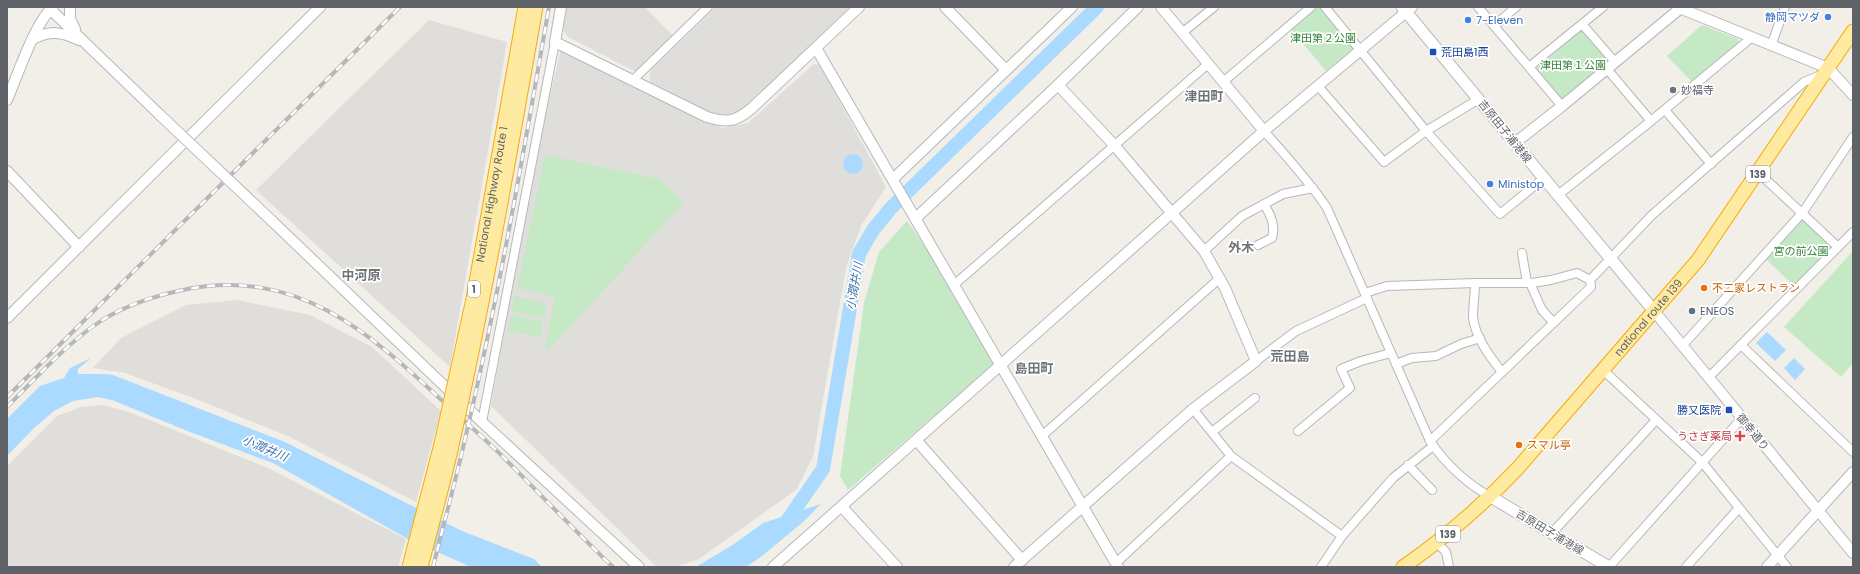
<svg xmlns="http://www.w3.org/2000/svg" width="1860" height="574" viewBox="0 0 1860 574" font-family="Poppins,'Noto Sans JP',sans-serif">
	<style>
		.industrial { fill: #e0deda }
		.green { fill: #c5e8c5 }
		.water { fill: #aadaff }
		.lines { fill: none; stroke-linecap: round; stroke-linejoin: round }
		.river { stroke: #aadaff; stroke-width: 14 }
		.minor-casing { stroke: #b5b8bc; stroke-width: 10 }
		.tertiary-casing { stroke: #b5b8bc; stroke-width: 12 }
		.secondary-casing { stroke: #b6babf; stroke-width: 13 }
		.trunk-casing { stroke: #f9ab00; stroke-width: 15 }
		.minor { stroke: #fff; stroke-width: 8 }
		.tertiary { stroke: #fff; stroke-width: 10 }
		.secondary { stroke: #fff; stroke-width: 11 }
		.trunk { stroke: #feeaa1; stroke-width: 13 }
		.rail-casing { stroke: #b6b7b8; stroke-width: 4 }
		.rail { stroke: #fff; stroke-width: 2.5; stroke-dasharray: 8; stroke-linecap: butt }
		.tertiary-bridge-casing { stroke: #b5b8bc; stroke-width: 12; stroke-linecap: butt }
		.trunk-bridge-casing { stroke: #f9ab00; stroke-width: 15; stroke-linecap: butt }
		.tertiary-bridge { stroke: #fff; stroke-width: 10 }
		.trunk-bridge { stroke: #feeaa1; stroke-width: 13 }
		.shop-dot { fill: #3f7fe0; stroke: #fff; stroke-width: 1.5 }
		.transit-dot { fill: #1a4fb4; stroke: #fff; stroke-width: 1.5 }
		.worship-dot { fill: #6b7280; stroke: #fff; stroke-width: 1.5 }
		.food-dot { fill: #e8710a; stroke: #fff; stroke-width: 1.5 }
		.service-dot { fill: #5c6f8a; stroke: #fff; stroke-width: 1.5 }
		.health-dot { fill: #e0444e; stroke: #fff; stroke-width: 1.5 }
		.labels { text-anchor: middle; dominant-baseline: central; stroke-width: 3.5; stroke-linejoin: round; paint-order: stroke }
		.shield { fill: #fff; stroke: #8f9295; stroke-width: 1 }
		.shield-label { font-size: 10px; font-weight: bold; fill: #5f6368 }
		.shop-label { font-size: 11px; fill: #366cbe; stroke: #fff; text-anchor: start }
		.park-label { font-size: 11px; fill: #348238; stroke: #fff }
		.transit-label { font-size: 11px; fill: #164399; stroke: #fff; text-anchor: start }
		.worship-label { font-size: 11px; fill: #5b616d; stroke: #fff; text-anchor: start }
		.street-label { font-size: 11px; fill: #5f6368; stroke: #fff }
		.food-label { font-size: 11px; fill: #c56008; stroke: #fff; text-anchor: start }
		.service-label { font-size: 11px; fill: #4e5e75; stroke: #fff; text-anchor: start }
		.health-label { font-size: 11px; fill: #be3a42; stroke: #fff; text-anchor: end }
		.water-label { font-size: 12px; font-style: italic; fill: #4174aa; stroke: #fff }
		.quarter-label { font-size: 13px; font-weight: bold; fill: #70757a; stroke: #fff }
	</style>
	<rect width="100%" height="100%" fill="#f1efe8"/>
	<g class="industrial">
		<path d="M 567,7 L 645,7 L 674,37 L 636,72 L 568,37 L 563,30 Z"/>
		<path d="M 716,7 L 850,7 L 740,113 L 730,117 L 714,114 L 650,82 L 650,71 Z"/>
		<path d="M 429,20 L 507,42 L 450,367 L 256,190 Z"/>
		<path d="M 561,49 L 722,128 L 748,123 L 814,64 L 820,65 L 886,187 L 861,226 L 846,268 L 813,457 L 796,490 L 699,559 L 676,567 L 657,567 L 491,406 L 538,146 Z"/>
		<path d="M 237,300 L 310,315 L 372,347 L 441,411 L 416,502 L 290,437 L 196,399 L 125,373 L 93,368 L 121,338 L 186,305 Z"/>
		<path d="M 103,405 L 132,413 L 268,468 L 406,539 L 398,567 L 7,567 L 7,466 L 57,416 L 81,407 Z"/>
	</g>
	<g class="green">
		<path d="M 1318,7 L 1322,7 L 1355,47 L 1326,71 L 1291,29 Z"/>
		<path d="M 1702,25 L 1738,39 L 1739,45 L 1692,82 L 1667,56 Z"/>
		<path d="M 1582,30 L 1609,62 L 1563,101 L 1536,69 Z"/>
		<path d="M 545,155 L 659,179 L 684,202 L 549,350 L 545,347 L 555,297 L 517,288 Z"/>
		<path d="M 1803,215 L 1835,247 L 1797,289 L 1765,258 Z"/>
		<path d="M 907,221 L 953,287 L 951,292 L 995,363 L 848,490 L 840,476 L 864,303 L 879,252 Z"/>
		<path d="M 1853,251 L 1853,363 L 1841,377 L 1784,327 Z"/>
		<path d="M 514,296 L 547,303 L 544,319 L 512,311 Z"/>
		<path d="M 511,314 L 543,322 L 540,337 L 508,331 Z"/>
	</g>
	<g class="water">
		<circle cx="853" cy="164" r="10"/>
		<path d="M 1767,332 L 1786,350 L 1775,361 L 1756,343 Z"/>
		<path d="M 91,358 L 78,369 L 78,374 L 104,374 L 113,375 L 285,442 L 462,531 L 534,559 L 542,567 L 471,567 L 408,539 L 273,463 L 185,430 L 112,400 L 98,397 L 73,401 L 54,411 L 34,428 L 7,456 L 7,419 L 40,386 L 64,378 L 70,368 Z"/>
		<path d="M 1794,358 L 1805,369 L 1795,380 L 1784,368 Z"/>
		<path d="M 821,504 L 803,522 L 762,556 L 746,567 L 696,567 L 734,544 L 763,523 Z"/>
	</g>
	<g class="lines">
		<path class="river" d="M 782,528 L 823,469 L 859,254 L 873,230 L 891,208 L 1097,7"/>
		<defs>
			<g id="minor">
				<path d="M 1325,7 L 1426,131 L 1500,214 L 1544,178"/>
				<path d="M 1478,7 L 1562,106"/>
				<path d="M 1582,24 L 1615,62"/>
				<path d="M 1494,26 L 1516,7"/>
				<path d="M 1182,33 L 1214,7"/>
				<path d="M 1771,46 L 1785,7"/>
				<path d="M 1529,67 L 1603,7"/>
				<path d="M 1607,69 L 1651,121"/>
				<path d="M 633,80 L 708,7"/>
				<path d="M 1223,82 L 1311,7"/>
				<path d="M 1318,86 L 1384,162 L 1426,131 L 1479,99"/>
				<path d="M 1665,110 L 1711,164"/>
				<path d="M 1264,131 C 1286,156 1309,181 1327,208 L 1430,441 C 1445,463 1467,484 1491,497"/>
				<path d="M 1759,173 L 1838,247"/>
				<path d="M 1558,195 L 1651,121 L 1751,38"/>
				<path d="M 1258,245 L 1272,238 C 1276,225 1270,214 1264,204"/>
				<path d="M 1204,251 L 1242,216 L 1283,194 L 1313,188"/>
				<path d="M 1522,253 L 1527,283"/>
				<path d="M 1475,283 C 1475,294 1473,306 1473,317 C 1475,337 1490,357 1502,372"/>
				<path d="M 1530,283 L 1542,310 L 1553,322"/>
				<path d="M 955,284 L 1208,64"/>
				<path d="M 1365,293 L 1387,286 L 1475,283 L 1532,283 L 1551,280 L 1577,273 L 1590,280"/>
				<path d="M 1683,345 L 1803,212 L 1853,137"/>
				<path d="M 1741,345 L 1853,452"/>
				<path d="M 1256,361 L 1296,331 L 1367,298"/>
				<path d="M 1396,364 L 1412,358 L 1436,356 L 1461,344 L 1480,338"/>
				<path d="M 1603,370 L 1702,462 L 1787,567"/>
				<path d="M 1709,377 L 1853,232"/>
				<path d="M 1193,409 L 1231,456 L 1342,536"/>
				<path d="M 482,422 L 555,42"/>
				<path d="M 1298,431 L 1350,388 L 1341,369 L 1361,361 L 1391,353"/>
				<path d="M 1212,432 L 1255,398"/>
				<path d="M 1043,435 L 1220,278"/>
				<path d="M 1430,441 L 1591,287 L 1590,280 L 1652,215 L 1804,82 L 1823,74"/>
				<path d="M 1408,465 L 1432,490"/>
				<path d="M 1552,533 L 1656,420"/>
				<path d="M 1437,543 L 1446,552 L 1449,567"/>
				<path d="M 1116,563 L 1231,456"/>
				<path d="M 1321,567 L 1342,536 L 1393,478 L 1433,446"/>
				<path d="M 1609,567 L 1742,418"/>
				<path d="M 1686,567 L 1739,508"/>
			</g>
			<g id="tertiary">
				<path d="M 70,7 L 70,19 L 75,29"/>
				<path d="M 561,7 L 555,42 L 707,117 C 727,123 735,122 751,109 L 859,7"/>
				<path d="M 945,7 L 1006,70"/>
				<path d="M 1161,7 L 1264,131"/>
				<path d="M 1677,7 L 1828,68 L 1853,95"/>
				<path d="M 50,9 L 160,115"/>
				<path d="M 33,39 C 50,30 62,32 79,40"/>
				<path d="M 816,48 L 1118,567"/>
				<path d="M 7,100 C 17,77 35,22 53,7"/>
				<path d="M 1515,143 L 1562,106 L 1682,7"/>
				<path d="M 7,171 L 79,247"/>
				<path d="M 893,179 L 1072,7"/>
				<path d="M 916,218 L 1058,85 L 1138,7"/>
				<path d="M 272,221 L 482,422 L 639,567"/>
				<path d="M 1654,311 L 1853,553"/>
				<path d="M 7,318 L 320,7"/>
				<path d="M 917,441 L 1022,560"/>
				<path d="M 842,507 L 897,567"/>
				<path d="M 773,567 L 1264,131 L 1412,7"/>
				<path d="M 1014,567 L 1193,409 L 1256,361 L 1225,288 L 1204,251 L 1114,145 L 1058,85"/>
				<path d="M 1767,567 L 1853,472"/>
			</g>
			<g id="secondary">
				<path d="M 1402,7 L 1654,311"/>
				<path d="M 1491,497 L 1609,567"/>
			</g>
			<g id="trunk">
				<path id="s1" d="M 1403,567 C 1446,537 1482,506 1518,468 L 1698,260 L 1853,31"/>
			</g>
		</defs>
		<use href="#minor" class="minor-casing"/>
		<use href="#tertiary" class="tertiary-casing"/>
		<use href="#secondary" class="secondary-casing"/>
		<use href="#trunk" class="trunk-casing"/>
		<use href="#minor" class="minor"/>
		<use href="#tertiary" class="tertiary"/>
		<use href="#secondary" class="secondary"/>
		<use href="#trunk" class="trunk"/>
		<defs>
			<g id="rail">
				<path d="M 7,397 L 400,7"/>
				<path d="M 7,407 C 34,380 61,350 92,327 C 118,308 147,298 178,291 C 298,264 371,334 451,409 C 471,427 491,444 509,463 C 544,498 577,533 613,567"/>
				<path d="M 433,567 C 444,523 456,479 466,435 C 499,294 524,150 549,7"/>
			</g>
		</defs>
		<use href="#rail" class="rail-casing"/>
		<use href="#rail" class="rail"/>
		<defs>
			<path id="tertiary-bridge" d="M 160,115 L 272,221"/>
			<g id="trunk-bridge">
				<path id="s2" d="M 409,567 L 441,444 L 473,299 L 525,7"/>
				<path d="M 421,567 C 431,528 442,489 451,450 C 484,303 510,155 536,7"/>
			</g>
		</defs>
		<use href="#tertiary-bridge" class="tertiary-bridge-casing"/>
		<use href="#trunk-bridge" class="trunk-bridge-casing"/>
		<use href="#tertiary-bridge" class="tertiary-bridge"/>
		<use href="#trunk-bridge" class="trunk-bridge"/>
	</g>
	<g class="shop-dot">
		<circle cx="1828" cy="17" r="4"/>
		<circle cx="1468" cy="20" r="4"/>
		<circle cx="1490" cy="184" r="4"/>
	</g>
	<g class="transit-dot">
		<rect x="1429" y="48" width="8" height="8" rx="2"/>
		<rect x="1725" y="406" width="8" height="8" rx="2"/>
	</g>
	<circle class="worship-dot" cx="1673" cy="90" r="4"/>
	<g class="food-dot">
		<circle cx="1704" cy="288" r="4"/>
		<circle cx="1519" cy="445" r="4"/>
	</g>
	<circle class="service-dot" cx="1692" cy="311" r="4"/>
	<path class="health-dot" d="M1738 430h4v4h4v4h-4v4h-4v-4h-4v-4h4z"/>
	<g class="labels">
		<g class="shield">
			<rect x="1746" y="166" width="24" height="16" rx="3"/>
			<rect x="468" y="281" width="12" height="16" rx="3"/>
			<rect x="1436" y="526" width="24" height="16" rx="3"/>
		</g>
		<g class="shield-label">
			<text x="1758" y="174">139</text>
			<text x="474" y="289">1</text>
			<text x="1448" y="534">139</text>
		</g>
		<g class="shop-label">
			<text x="1820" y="17" text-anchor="end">静岡マツダ</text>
			<text x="1476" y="20">7-Eleven</text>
			<text x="1498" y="184">Ministop</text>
		</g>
		<g class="park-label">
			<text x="1323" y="38">津田第２公園</text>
			<text x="1573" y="65">津田第１公園</text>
			<text x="1801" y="251">宮の前公園</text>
		</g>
		<g class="transit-label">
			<text x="1441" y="52">荒田島1西</text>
			<text x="1721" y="410" text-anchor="end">勝又医院</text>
		</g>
		<g class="worship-label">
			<text x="1681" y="90">妙福寺</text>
		</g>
		<g class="street-label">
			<text transform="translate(1505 131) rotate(51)">吉原田子浦港線</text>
			<text stroke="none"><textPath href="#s2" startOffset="382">National Highway Route 1</textPath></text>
			<text stroke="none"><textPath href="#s1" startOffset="351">national route 139</textPath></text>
			<text transform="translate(1753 432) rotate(51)">御幸通り</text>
			<text transform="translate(1550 532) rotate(31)">吉原田子浦港線</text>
		</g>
		<g class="food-label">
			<text x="1712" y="288">不二家レストラン</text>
			<text x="1527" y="445">スマル亭</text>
		</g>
		<g class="service-label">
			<text x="1700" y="311">ENEOS</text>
		</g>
		<g class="health-label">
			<text x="1732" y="436">うさぎ薬局</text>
		</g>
		<g class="water-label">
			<text transform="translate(854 286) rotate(-80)">小潤井川</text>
			<text transform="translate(265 448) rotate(23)">小潤井川</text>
		</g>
		<g class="quarter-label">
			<text x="1204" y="96">津田町</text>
			<text x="1241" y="247">外木</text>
			<text x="361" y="275">中河原</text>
			<text x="1290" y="356">荒田島</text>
			<text x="1034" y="368">島田町</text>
		</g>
	</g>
	<rect width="1860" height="574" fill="none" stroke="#5f6368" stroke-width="16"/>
</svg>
